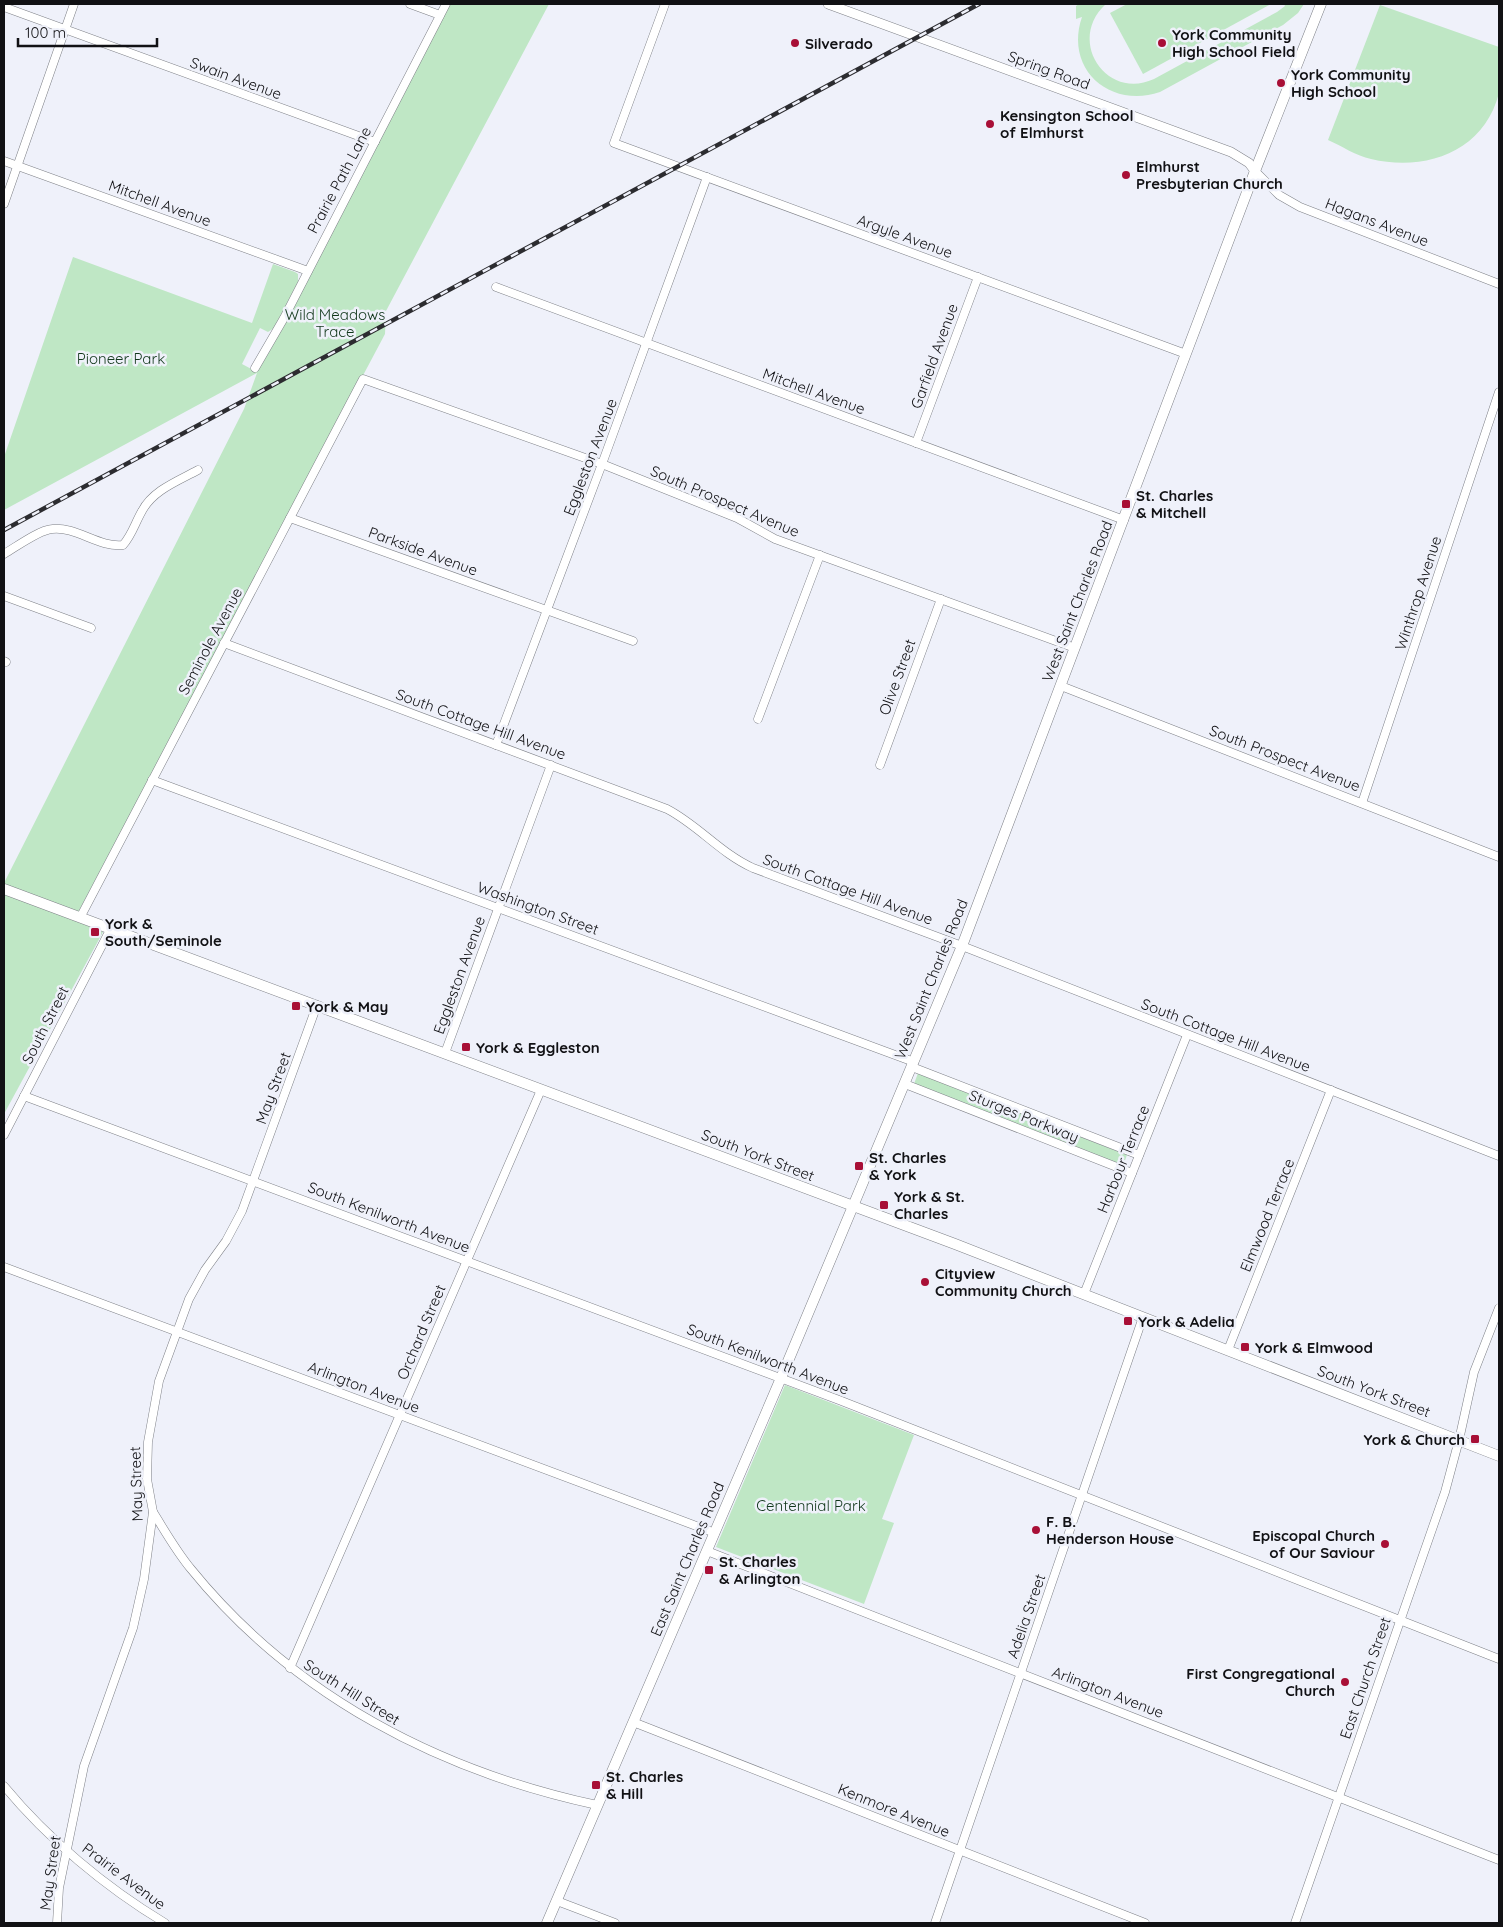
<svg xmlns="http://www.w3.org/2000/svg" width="1503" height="1927" viewBox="0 0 1503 1927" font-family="Quicksand,sans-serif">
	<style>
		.green { fill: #bfe7c5 }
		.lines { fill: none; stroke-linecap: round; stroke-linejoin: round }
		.minor-casing { stroke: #7e8087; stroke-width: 9 }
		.tertiary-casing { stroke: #7e8087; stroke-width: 10 }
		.secondary-casing { stroke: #7e8087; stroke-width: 11 }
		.minor { stroke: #fff; stroke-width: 8 }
		.tertiary { stroke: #fff; stroke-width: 9 }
		.secondary { stroke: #fff; stroke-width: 10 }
		.rail-casing { stroke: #2c2c30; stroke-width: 4.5 }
		.rail { stroke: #eff1fa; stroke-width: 2.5; stroke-dasharray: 8; stroke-linecap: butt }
		.poi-dot { fill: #a80f36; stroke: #eff1fa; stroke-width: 2 }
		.labels { text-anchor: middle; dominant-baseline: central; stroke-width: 5; stroke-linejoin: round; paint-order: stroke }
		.poi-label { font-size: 15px; font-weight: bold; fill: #111114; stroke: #eff1fa; text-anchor: start }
		.street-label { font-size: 15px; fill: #111114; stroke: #eff1fa }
		.park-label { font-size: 15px; fill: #11371b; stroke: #eff1fa }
	</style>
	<rect width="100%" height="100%" fill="#eff1fa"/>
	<g class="green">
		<path d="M 442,4 L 549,4 L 386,311 L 385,334 L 74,920 L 103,932 L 4,1114 L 4,883 L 244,409 L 257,373 L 4,510 L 4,457 L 73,257 L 252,323 L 273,264 L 295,272 L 298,274 L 298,282 L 274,328 L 268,332 L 260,328 L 242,364 L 257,372 L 306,267 Z"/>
		<path d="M 1079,4 L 1106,4 C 1066,40 1106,101 1154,79 L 1277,12 L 1285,6 L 1284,4 L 1304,4 L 1298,13 L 1283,25 L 1160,92 C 1110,109 1064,69 1082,17 L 1076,19 L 1076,6 Z"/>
		<path d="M 1127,4 L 1271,4 L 1143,74 L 1110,13 Z"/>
		<path d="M 1380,5 L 1499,47 C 1499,61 1502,79 1499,93 C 1484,152 1425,172 1371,159 C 1356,156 1342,146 1328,140 Z"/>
		<path d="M 918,1073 L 1127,1155 L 1123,1166 L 914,1084 Z"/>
		<path d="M 785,1385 L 914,1435 L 882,1519 L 894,1523 L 864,1604 L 716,1547 Z"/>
	</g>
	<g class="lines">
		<defs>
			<g id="minor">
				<path d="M 410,4 L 440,15"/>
				<path d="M 665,4 L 614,143 L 1186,354"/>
				<path d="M 4,7 L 375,142"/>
				<path d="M 4,161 L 308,271"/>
				<path d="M 1255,171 L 1279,195 L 1300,207 L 1499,284"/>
				<path d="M 4,204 L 74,4"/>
				<path d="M 496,287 L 1124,520"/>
				<path d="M 255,368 L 284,318 L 446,4"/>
				<path d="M 916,443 L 978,277"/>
				<path d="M 290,518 L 633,641"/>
				<path d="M 4,554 C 16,547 39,530 52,529 C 76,526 99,548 123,545 C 132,535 135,523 142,511 C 153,490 178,481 198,470"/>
				<path d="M 4,596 L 91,628"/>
				<path d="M 224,643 L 667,809 C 698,825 720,853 753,868 L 962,946 L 1499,1156"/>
				<path d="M 4,661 L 6,662"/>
				<path d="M 1061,686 L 1499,857"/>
				<path d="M 758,719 L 820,555"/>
				<path d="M 496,745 L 602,464 L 707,177"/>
				<path d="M 880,765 L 941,599"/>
				<path d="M 152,780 L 914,1062"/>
				<path d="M 1362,803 L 1499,392"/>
				<path d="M 81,916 L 363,379 L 602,464 L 737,518 L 775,539 L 1075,648"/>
				<path d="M 445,1053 L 551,765"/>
				<path d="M 912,1067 L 1139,1155"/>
				<path d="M 905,1084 L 1132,1173"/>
				<path d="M 24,1096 L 839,1400 L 1499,1659"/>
				<path d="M 4,1135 L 111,928"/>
				<path d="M 4,1267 L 715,1533"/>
				<path d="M 1084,1294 L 1187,1035"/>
				<path d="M 1228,1350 L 1331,1090"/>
				<path d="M 153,1512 C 165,1531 176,1551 191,1569 C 294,1696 439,1771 597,1805"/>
				<path d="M 707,1551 L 1499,1860"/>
				<path d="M 290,1668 L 541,1090"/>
				<path d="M 633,1722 L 1145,1923"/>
				<path d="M 4,1786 C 48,1839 105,1887 165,1923"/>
				<path d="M 557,1901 L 615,1923"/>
				<path d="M 57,1923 L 59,1888 L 84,1766 L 133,1628 L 144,1579 L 153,1512 L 147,1479 L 148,1442 L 159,1381 L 189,1299 L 205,1270 L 226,1241 L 242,1211 L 317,1005"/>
				<path d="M 935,1923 L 1143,1317"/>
				<path d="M 1295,1923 L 1445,1492 L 1459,1440 L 1474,1372 L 1499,1308"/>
			</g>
			<path id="tertiary" d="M 828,4 L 1231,152 L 1249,163 L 1255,171"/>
			<g id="secondary">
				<path d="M 4,889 L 955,1244 L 1499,1456"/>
				<path d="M 547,1923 L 781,1378 L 962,946 L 1255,171 L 1321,4"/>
			</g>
		</defs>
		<use href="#minor" class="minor-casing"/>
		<use href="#tertiary" class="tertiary-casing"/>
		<use href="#secondary" class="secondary-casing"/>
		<use href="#minor" class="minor"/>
		<use href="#tertiary" class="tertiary"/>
		<use href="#secondary" class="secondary"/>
		<defs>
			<path id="rail" d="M 4,530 L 979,4"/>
		</defs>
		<use href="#rail" class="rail-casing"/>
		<use href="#rail" class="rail"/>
	</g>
	<g class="poi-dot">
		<circle cx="795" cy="43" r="5"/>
		<circle cx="1162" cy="43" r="5"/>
		<circle cx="1281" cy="83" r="5"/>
		<circle cx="990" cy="124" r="5"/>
		<circle cx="1126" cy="175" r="5"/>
		<rect x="1121" y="499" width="10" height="10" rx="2.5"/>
		<rect x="90" y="927" width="10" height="10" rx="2.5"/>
		<rect x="291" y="1001" width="10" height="10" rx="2.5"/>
		<rect x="461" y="1042" width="10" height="10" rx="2.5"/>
		<rect x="854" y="1161" width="10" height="10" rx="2.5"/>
		<rect x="879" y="1200" width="10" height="10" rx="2.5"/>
		<circle cx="925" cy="1282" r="5"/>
		<rect x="1123" y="1316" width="10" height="10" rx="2.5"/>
		<rect x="1240" y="1342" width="10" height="10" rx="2.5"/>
		<rect x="1470" y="1434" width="10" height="10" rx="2.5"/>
		<circle cx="1036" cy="1530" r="5"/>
		<circle cx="1385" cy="1544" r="5"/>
		<rect x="704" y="1565" width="10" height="10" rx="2.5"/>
		<circle cx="1345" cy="1682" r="5"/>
		<rect x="591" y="1780" width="10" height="10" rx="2.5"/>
	</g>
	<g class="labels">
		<g class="poi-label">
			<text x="1172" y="34">York Community<tspan x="1172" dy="17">High School Field</tspan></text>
			<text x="805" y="43">Silverado</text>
			<text x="1291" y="74">York Community<tspan x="1291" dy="17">High School</tspan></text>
			<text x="1000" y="115">Kensington School<tspan x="1000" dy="17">of Elmhurst</tspan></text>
			<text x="1136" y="166">Elmhurst<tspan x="1136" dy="17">Presbyterian Church</tspan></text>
			<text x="1136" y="495">St. Charles<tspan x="1136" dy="17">&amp; Mitchell</tspan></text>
			<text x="105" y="923">York &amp;<tspan x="105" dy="17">South/Seminole</tspan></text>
			<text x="306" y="1006">York &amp; May</text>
			<text x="476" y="1047">York &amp; Eggleston</text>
			<text x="869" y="1157">St. Charles<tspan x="869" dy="17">&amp; York</tspan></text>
			<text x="894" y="1196">York &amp; St.<tspan x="894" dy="17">Charles</tspan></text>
			<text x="935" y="1273">Cityview<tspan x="935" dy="17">Community Church</tspan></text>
			<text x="1138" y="1321">York &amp; Adelia</text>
			<text x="1255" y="1347">York &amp; Elmwood</text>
			<text x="1465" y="1439" text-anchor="end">York &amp; Church</text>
			<text x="1046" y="1521">F. B.<tspan x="1046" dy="17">Henderson House</tspan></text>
			<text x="1375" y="1535" text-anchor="end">Episcopal Church<tspan x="1375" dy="17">of Our Saviour</tspan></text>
			<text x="719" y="1561">St. Charles<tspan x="719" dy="17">&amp; Arlington</tspan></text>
			<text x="1335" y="1673" text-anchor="end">First Congregational<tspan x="1335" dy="17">Church</tspan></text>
			<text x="606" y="1776">St. Charles<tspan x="606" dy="17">&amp; Hill</tspan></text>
		</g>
		<g class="street-label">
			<text transform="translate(1049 70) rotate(20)">Spring Road</text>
			<text transform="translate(236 78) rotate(20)">Swain Avenue</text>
			<text transform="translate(339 180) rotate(-62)">Prairie Path Lane</text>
			<text transform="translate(160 203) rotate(20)">Mitchell Avenue</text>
			<text transform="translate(1377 222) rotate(21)">Hagans Avenue</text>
			<text transform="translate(905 236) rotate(20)">Argyle Avenue</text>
			<text transform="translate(934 356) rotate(-70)">Garfield Avenue</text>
			<text transform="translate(814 391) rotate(20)">Mitchell Avenue</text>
			<text transform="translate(590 457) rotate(-69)">Eggleston Avenue</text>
			<text transform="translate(725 501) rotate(23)">South Prospect Avenue</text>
			<text transform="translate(423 551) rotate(20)">Parkside Avenue</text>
			<text transform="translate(1418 593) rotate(-72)">Winthrop Avenue</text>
			<text transform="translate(1077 601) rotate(-69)">West Saint Charles Road</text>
			<text transform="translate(210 641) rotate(-62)">Seminole Avenue</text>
			<text transform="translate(897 677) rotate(-70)">Olive Street</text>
			<text transform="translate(481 724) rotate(20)">South Cottage Hill Avenue</text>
			<text transform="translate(1285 758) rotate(21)">South Prospect Avenue</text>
			<text transform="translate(848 889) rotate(20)">South Cottage Hill Avenue</text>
			<text transform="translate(538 908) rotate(20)">Washington Street</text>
			<text transform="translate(459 975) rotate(-70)">Eggleston Avenue</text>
			<text transform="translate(931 979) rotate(-68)">West Saint Charles Road</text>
			<text transform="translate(45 1025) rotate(-63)">South Street</text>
			<text transform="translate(1226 1035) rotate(21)">South Cottage Hill Avenue</text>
			<text transform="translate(273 1088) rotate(-70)">May Street</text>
			<text transform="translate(1024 1116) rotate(22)">Sturges Parkway</text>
			<text transform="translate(758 1155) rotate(21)">South York Street</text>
			<text transform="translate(1123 1159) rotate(-68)">Harbour Terrace</text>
			<text transform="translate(1267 1215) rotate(-68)">Elmwood Terrace</text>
			<text transform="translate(389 1217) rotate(21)">South Kenilworth Avenue</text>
			<text transform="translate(421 1332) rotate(-67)">Orchard Street</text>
			<text transform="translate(768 1359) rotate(21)">South Kenilworth Avenue</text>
			<text transform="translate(364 1387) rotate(21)">Arlington Avenue</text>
			<text transform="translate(1374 1391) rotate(21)">South York Street</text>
			<text transform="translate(136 1484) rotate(-92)">May Street</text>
			<text transform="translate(687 1559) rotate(-67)">East Saint Charles Road</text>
			<text transform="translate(1026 1616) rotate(-71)">Adelia Street</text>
			<text transform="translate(1365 1678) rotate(-71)">East Church Street</text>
			<text transform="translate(352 1692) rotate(32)">South Hill Street</text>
			<text transform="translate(1108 1692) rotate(21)">Arlington Avenue</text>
			<text transform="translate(894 1810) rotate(22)">Kenmore Avenue</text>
			<text transform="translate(50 1873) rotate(-82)">May Street</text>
			<text transform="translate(124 1876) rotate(37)">Prairie Avenue</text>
		</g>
		<g class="park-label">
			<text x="335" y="314">Wild Meadows<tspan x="335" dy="17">Trace</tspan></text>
			<text x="121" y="358">Pioneer Park</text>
			<text x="811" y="1505">Centennial Park</text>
		</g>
	</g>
	<rect width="1503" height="1927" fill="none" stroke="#111114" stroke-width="10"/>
	<path d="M18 38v8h139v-8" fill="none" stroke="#111114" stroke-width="2.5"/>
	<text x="25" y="38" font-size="15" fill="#111114" stroke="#eff1fa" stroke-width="4" paint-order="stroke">100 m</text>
</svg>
